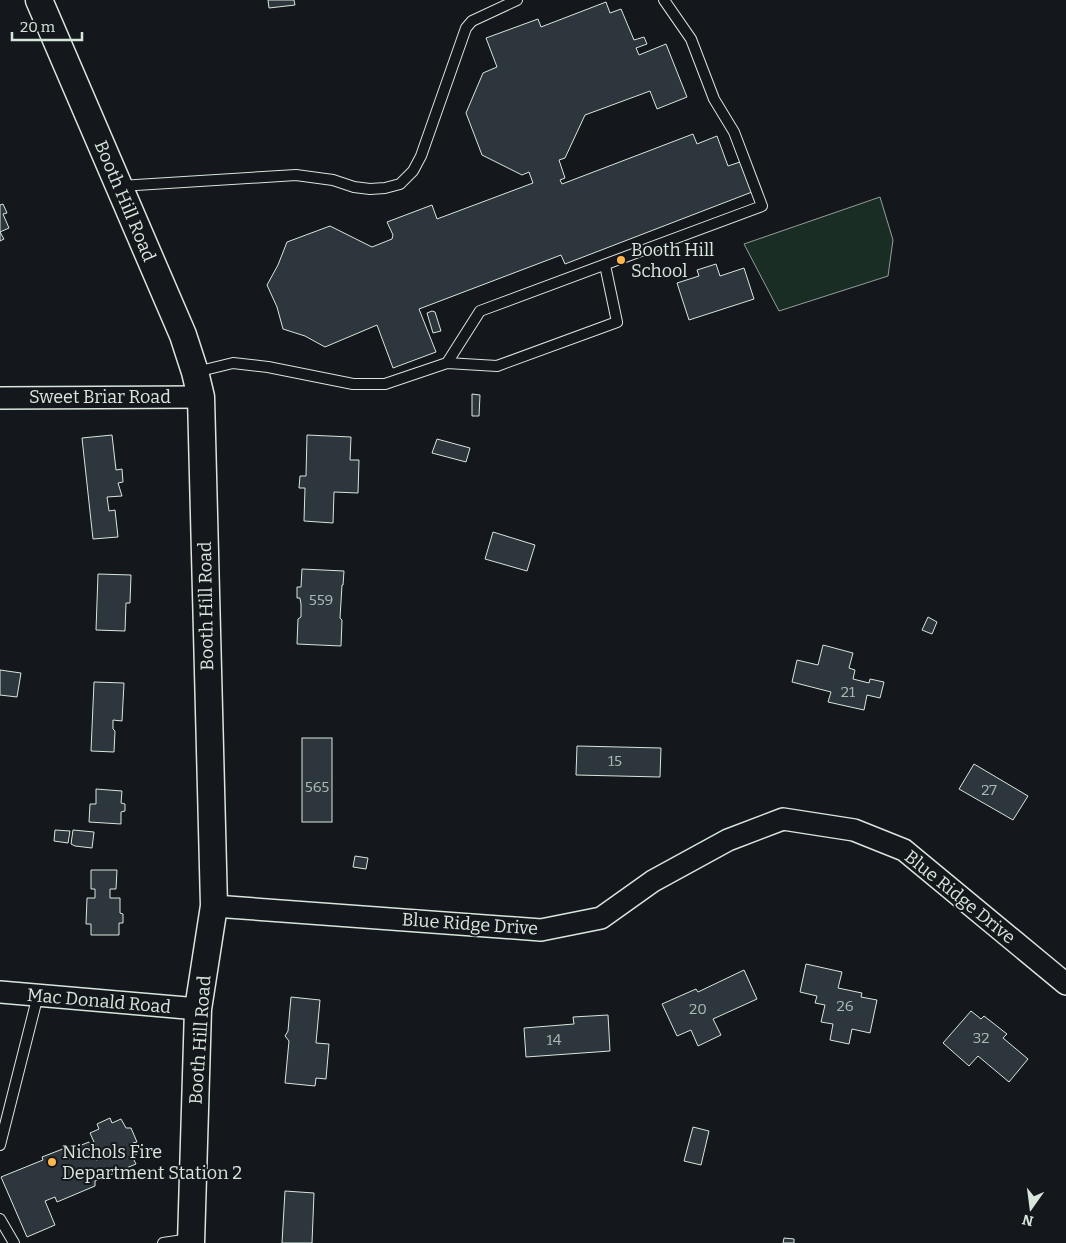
<svg xmlns="http://www.w3.org/2000/svg" width="1066" height="1243" viewBox="0 0 1066 1243" font-family="Bitter,serif">
	<style>
		.green { fill: #1a2d24; stroke: #939e99 }
		.building { fill: #2c363c; stroke: #d8e6dc }
		.lines { fill: none; stroke-linecap: round; stroke-linejoin: round }
		.service-casing { stroke: #d8e6dc; stroke-width: 12 }
		.minor-casing { stroke: #d8e6dc; stroke-width: 24 }
		.tertiary-casing { stroke: #d8e6dc; stroke-width: 29 }
		.service { stroke: #14181c; stroke-width: 10 }
		.minor { stroke: #14181c; stroke-width: 21 }
		.tertiary { stroke: #14181c; stroke-width: 26 }
		.poi-dot { fill: #ffb74d; stroke: #14181c; stroke-width: 2 }
		.labels { text-anchor: middle; dominant-baseline: central; stroke-width: 4; stroke-linejoin: round; paint-order: stroke }
		.number-label { font-size: 15px; fill: #adbab4 }
		.street-label { font-size: 18px; fill: #d8e6dc; stroke: #14181c }
		.poi-label { font-size: 18px; fill: #d8e6dc; stroke: #14181c; text-anchor: start }
	</style>
	<rect width="100%" height="100%" fill="#14181c"/>
	<path class="green" d="M 880,197 L 893,240 L 888,276 L 779,311 L 744,244 Z"/>
	<g class="building">
		<path d="M 268,0 L 294,0 L 295,5 L 269,8 Z"/>
		<path d="M 606,2 L 610,13 L 621,9 L 634,40 L 644,37 L 647,44 L 636,48 L 639,55 L 666,44 L 687,97 L 657,109 L 650,91 L 585,115 L 565,158 L 559,160 L 565,178 L 560,180 L 562,184 L 693,134 L 697,144 L 717,136 L 728,166 L 740,162 L 752,192 L 565,264 L 561,255 L 419,309 L 436,352 L 393,368 L 377,325 L 325,347 L 305,336 L 283,329 L 277,307 L 267,285 L 278,265 L 287,242 L 330,226 L 372,247 L 392,239 L 393,235 L 387,222 L 432,205 L 437,219 L 533,183 L 529,172 L 522,175 L 482,155 L 466,113 L 483,73 L 497,67 L 486,38 L 538,19 L 541,27 Z"/>
		<path d="M 3,204 L 7,213 L 3,214 L 9,228 L 0,232 L 4,239 L 0,241 L 0,205 Z"/>
		<path d="M 716,264 L 720,276 L 744,268 L 754,299 L 689,320 L 677,283 L 699,276 L 697,270 Z"/>
		<path d="M 432,311 L 435,312 L 441,331 L 433,333 L 427,313 Z"/>
		<path d="M 472,394 L 480,395 L 479,416 L 472,416 Z"/>
		<path d="M 112,435 L 116,470 L 122,469 L 123,482 L 118,483 L 122,496 L 107,497 L 109,511 L 115,510 L 118,537 L 93,539 L 82,438 Z"/>
		<path d="M 307,435 L 351,437 L 350,460 L 359,460 L 358,493 L 334,492 L 333,523 L 304,521 L 305,488 L 299,488 L 300,476 L 306,476 Z"/>
		<path d="M 437,439 L 470,448 L 466,462 L 432,453 Z"/>
		<path d="M 493,532 L 535,545 L 527,571 L 485,559 Z"/>
		<path d="M 302,569 L 344,571 L 343,585 L 342,585 L 340,618 L 342,620 L 341,646 L 297,644 L 298,619 L 301,617 L 301,604 L 300,598 L 297,598 L 297,587 L 301,587 Z"/>
		<path d="M 98,574 L 131,575 L 130,603 L 126,603 L 125,631 L 96,630 Z"/>
		<path d="M 928,617 L 937,622 L 932,634 L 922,630 Z"/>
		<path d="M 823,645 L 853,653 L 849,668 L 855,670 L 853,679 L 869,683 L 870,679 L 884,682 L 880,698 L 867,695 L 864,710 L 828,702 L 831,692 L 792,682 L 797,660 L 818,665 Z"/>
		<path d="M 0,670 L 21,673 L 17,697 L 0,695 Z"/>
		<path d="M 94,682 L 124,683 L 122,721 L 113,720 L 113,729 L 115,731 L 114,752 L 91,751 Z"/>
		<rect x="302" y="738" width="30" height="84"/>
		<path d="M 577,746 L 661,748 L 660,777 L 576,775 Z"/>
		<path d="M 974,764 L 1028,796 L 1013,820 L 959,789 Z"/>
		<path d="M 96,789 L 122,791 L 121,803 L 125,804 L 125,811 L 121,812 L 121,824 L 89,822 L 90,804 L 96,804 Z"/>
		<path d="M 55,830 L 70,831 L 68,843 L 54,841 Z"/>
		<path d="M 73,830 L 94,832 L 92,848 L 75,846 L 71,844 Z"/>
		<path d="M 355,856 L 368,858 L 366,869 L 353,867 Z"/>
		<path d="M 91,870 L 117,870 L 116,889 L 110,889 L 110,898 L 120,898 L 120,913 L 123,914 L 123,923 L 119,923 L 119,935 L 91,935 L 91,924 L 86,924 L 87,898 L 95,898 L 95,889 L 91,889 Z"/>
		<path d="M 806,964 L 842,972 L 838,988 L 862,993 L 861,997 L 877,1000 L 870,1033 L 852,1029 L 849,1044 L 830,1040 L 833,1024 L 821,1022 L 825,1005 L 815,1003 L 817,996 L 800,992 Z"/>
		<path d="M 744,970 L 757,999 L 713,1019 L 721,1035 L 698,1046 L 691,1030 L 677,1036 L 662,1004 L 696,989 L 698,992 Z"/>
		<path d="M 291,997 L 320,1000 L 316,1043 L 329,1044 L 326,1079 L 316,1078 L 315,1086 L 285,1083 L 289,1041 L 285,1036 L 288,1031 Z"/>
		<path d="M 971,1011 L 981,1019 L 984,1016 L 1007,1034 L 1003,1038 L 1028,1059 L 1009,1082 L 978,1056 L 969,1066 L 943,1043 Z"/>
		<path d="M 608,1015 L 610,1051 L 526,1057 L 524,1028 L 574,1024 L 573,1017 Z"/>
		<path d="M 110,1118 L 112,1123 L 121,1119 L 126,1128 L 131,1128 L 137,1142 L 133,1143 L 137,1154 L 132,1156 L 136,1164 L 95,1181 L 95,1186 L 57,1202 L 55,1197 L 45,1201 L 55,1225 L 27,1237 L 1,1177 L 43,1160 L 42,1157 L 73,1145 L 74,1148 L 89,1142 L 96,1160 L 101,1158 L 90,1133 L 99,1129 L 97,1124 Z"/>
		<path d="M 693,1127 L 709,1131 L 701,1165 L 684,1161 Z"/>
		<path d="M 285,1191 L 314,1193 L 312,1243 L 282,1243 Z"/>
		<path d="M 784,1238 L 794,1239 L 794,1243 L 783,1243 Z"/>
	</g>
	<g class="lines">
		<defs>
			<g id="service">
				<path d="M 120,186 L 296,175 L 333,180 L 354,187 L 370,189 L 385,188 L 400,184 L 413,171 L 421,156 L 466,28 L 472,21 L 517,0"/>
				<path d="M 447,363 L 480,311 L 762,206 L 734,132 L 714,99 L 691,39 L 664,0"/>
				<path d="M 196,372 L 233,363 L 268,367 L 353,384 L 385,384 L 447,363 L 497,366 L 617,322 L 605,265"/>
				<path d="M 0,1145 L 38,995"/>
				<path d="M 0,1219 L 14,1243"/>
				<path d="M 163,1243 L 190,1239"/>
			</g>
			<g id="minor">
				<path d="M 0,398 L 201,397"/>
				<path d="M 214,906 L 541,930 L 601,918 L 653,881 L 728,840 L 783,819 L 854,830 L 904,850 L 1066,984"/>
				<path d="M 0,992 L 198,1009"/>
			</g>
			<path id="tertiary" d="M 39,0 L 183,335 L 195,372 L 201,397 L 214,906 L 198,1009 L 191,1243"/>
		</defs>
		<use href="#service" class="service-casing"/>
		<use href="#minor" class="minor-casing"/>
		<use href="#tertiary" class="tertiary-casing"/>
		<use href="#service" class="service"/>
		<use href="#minor" class="minor"/>
		<use href="#tertiary" class="tertiary"/>
	</g>
	<g class="poi-dot">
		<circle cx="621" cy="260" r="5"/>
		<circle cx="52" cy="1162" r="5"/>
	</g>
	<g class="labels">
		<g class="number-label">
			<text x="321" y="600">559</text>
			<text x="848" y="692">21</text>
			<text x="615" y="761">15</text>
			<text x="317" y="787">565</text>
			<text x="989" y="790">27</text>
			<text x="845" y="1006">26</text>
			<text x="698" y="1009">20</text>
			<text x="981" y="1038">32</text>
			<text x="554" y="1040">14</text>
		</g>
		<g class="street-label">
			<text transform="translate(125 201) rotate(67)">Booth Hill Road</text>
			<text x="100" y="397">Sweet Briar Road</text>
			<text transform="translate(206 606) rotate(-91)">Booth Hill Road</text>
			<text transform="translate(960 897) rotate(39)">Blue Ridge Drive</text>
			<text transform="translate(470 924) rotate(4)">Blue Ridge Drive</text>
			<text transform="translate(99 1001) rotate(5)">Mac Donald Road</text>
			<text transform="translate(200 1040) rotate(-86)">Booth Hill Road</text>
		</g>
		<g class="poi-label">
			<text x="631" y="250">Booth Hill<tspan x="631" dy="21">School</tspan></text>
			<text x="62" y="1152">Nichols Fire<tspan x="62" dy="21">Department Station 2</tspan></text>
		</g>
	</g>
	<g transform="translate(1031 1208) rotate(194)" stroke="#14181c" stroke-width="4" paint-order="stroke">
	<path d="M0-4L9 19L0 12L-9 19Z" fill="#d8e6dc"/>
	<text y="-8" font-size="14" font-weight="bold" text-anchor="middle" fill="#d8e6dc">N</text>
	</g>
	<path d="M12 32v8h70v-8" fill="none" stroke="#d8e6dc" stroke-width="2.5"/>
	<text x="20" y="32" font-size="15" fill="#d8e6dc" stroke="#14181c" stroke-width="4" paint-order="stroke">20 m</text>
</svg>
